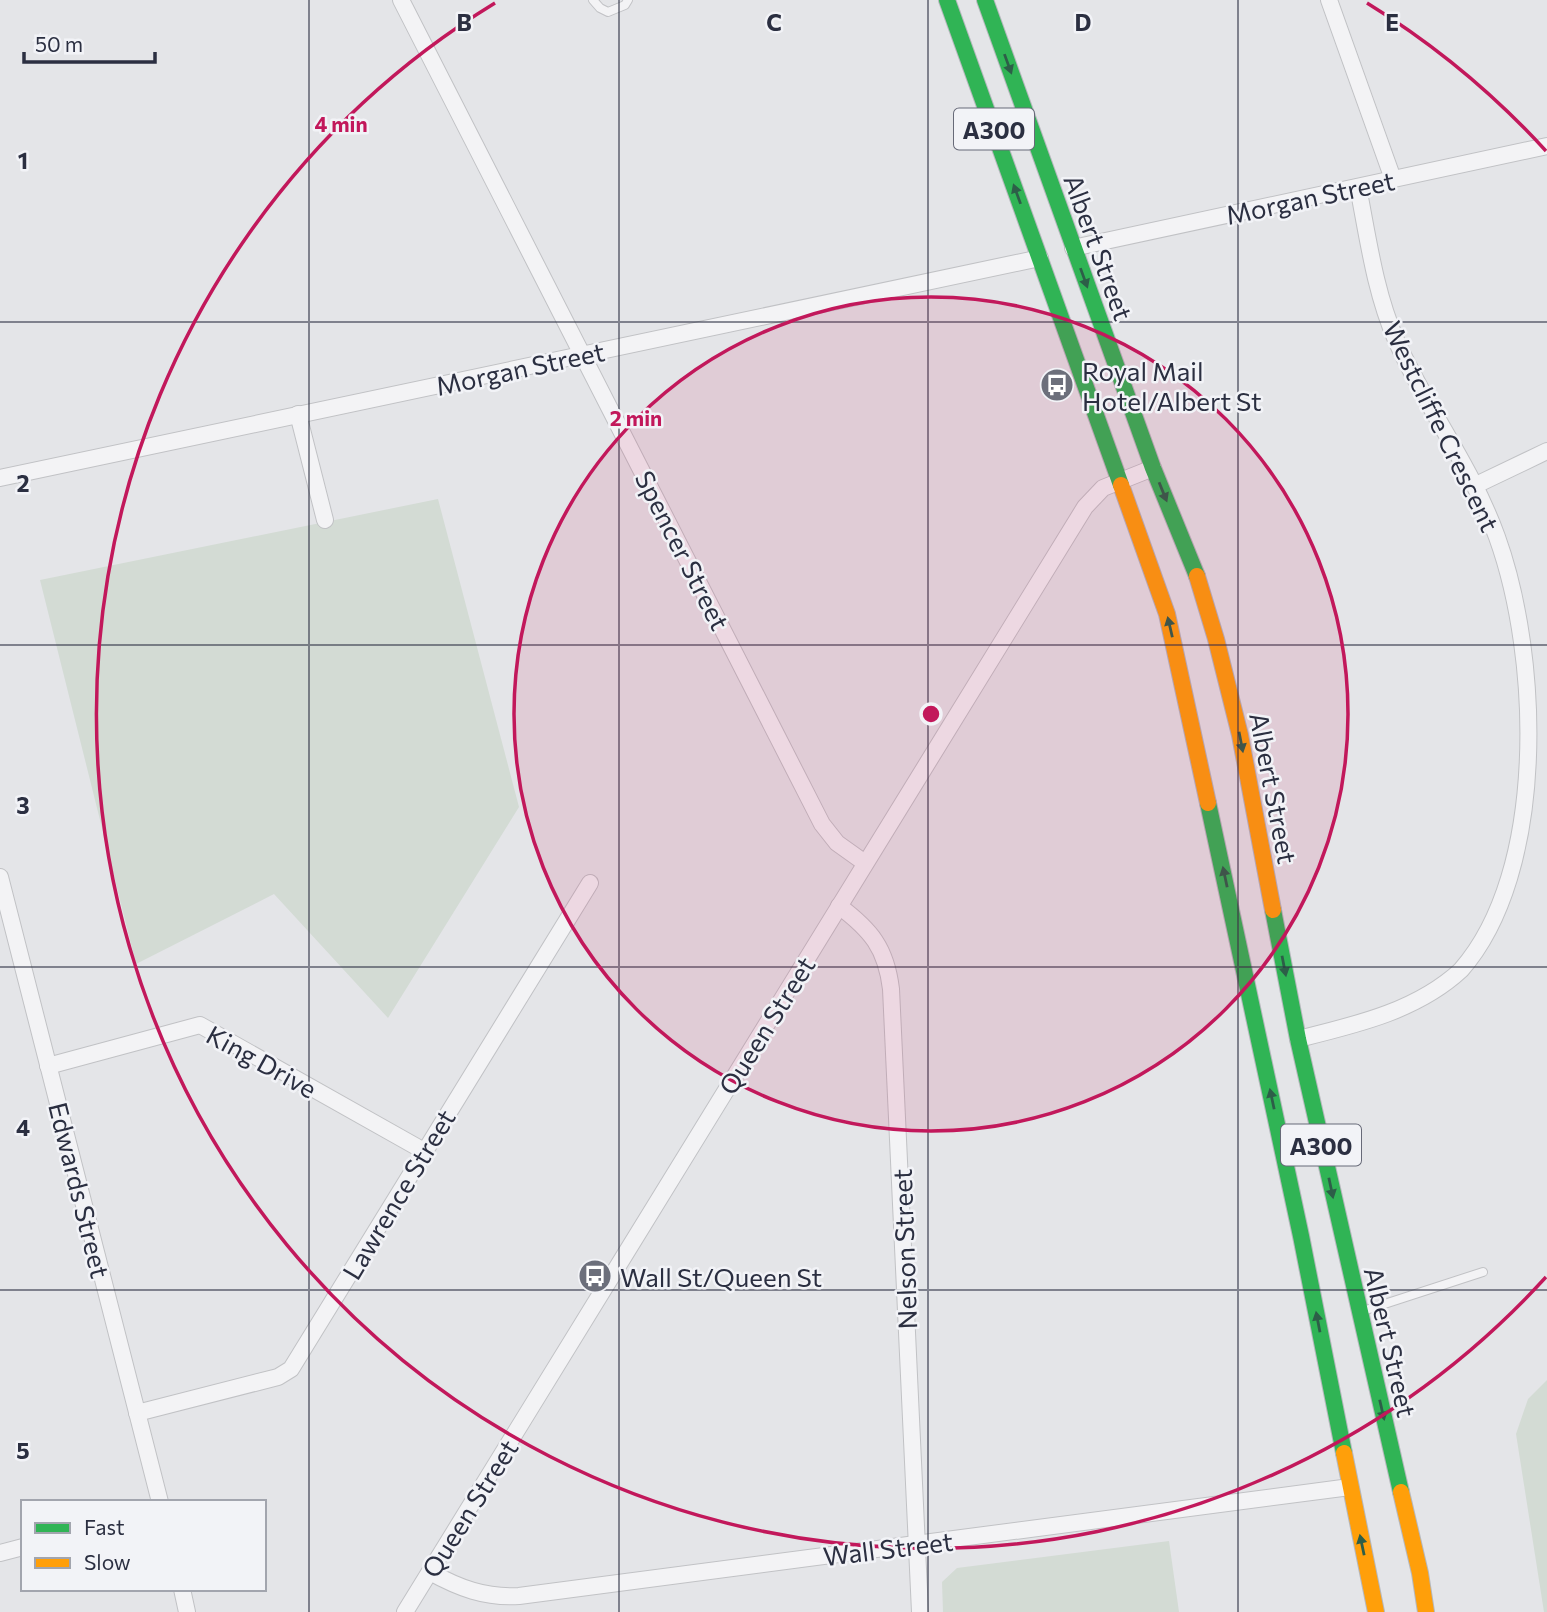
<svg xmlns="http://www.w3.org/2000/svg" width="1547" height="1612" viewBox="0 0 1547 1612" font-family="Commissioner,sans-serif">
	<style>
		.green { fill: #d3dbd4 }
		.lines { fill: none; stroke-linecap: round; stroke-linejoin: round }
		.lane-casing { stroke: #c1c2c5; stroke-width: 10 }
		.street-casing { stroke: #c1c2c5; stroke-width: 18 }
		.fast-casing { stroke: #b6b8bd; stroke-width: 18 }
		.slow-casing { stroke: #b6b8bd; stroke-width: 18 }
		.lane { stroke: #f3f3f5; stroke-width: 8 }
		.street { stroke: #f3f3f5; stroke-width: 16 }
		.fast { stroke: #30b455; stroke-width: 16 }
		.slow { stroke: #ff9f0a; stroke-width: 16 }
		.oneway { fill: #2d5e48 }
		.grid { fill: none; stroke: #2b2f41; stroke-width: 2; stroke-opacity: 0.55 }
		.ring { fill: none; stroke: #c2185b; stroke-width: 3.5 }
		.labels { text-anchor: middle; dominant-baseline: central; stroke-width: 5; stroke-linejoin: round; paint-order: stroke }
		.shield { fill: #f2f3f7; stroke: #676a78; stroke-width: 2 }
		.shield-label { font-size: 24px; font-weight: bold; fill: #2b2f41 }
		.street-label { font-size: 26px; fill: #2b2f41; stroke: #f2f3f7 }
		.poi-label { font-size: 26px; fill: #2b2f41; stroke: #f2f3f7; text-anchor: start }
		.grid-label { font-size: 23px; text-anchor: middle; font-weight: bold; fill: #2b2f41; stroke: #f2f3f7; stroke-width: 5; stroke-linejoin: round; paint-order: stroke }
		.centre { fill: #c2185b; stroke: #f2f3f7; stroke-width: 3.5 }
		.ring-label { font-size: 21px; text-anchor: middle; font-weight: bold; fill: #c2185b; stroke: #f2f3f7; stroke-width: 5; stroke-linejoin: round; paint-order: stroke }
	</style>
	<rect width="100%" height="100%" fill="#e4e5e8"/>
	<g class="green">
		<path d="M 438,499 L 519,807 L 388,1018 L 274,894 L 136,964 L 40,580 Z"/>
		<path d="M 1547,1380 L 1547,1612 L 1544,1612 L 1516,1434 L 1528,1399 Z"/>
		<path d="M 1169,1541 L 1179,1612 L 943,1612 L 942,1582 L 957,1568 Z"/>
	</g>
	<g class="lines">
		<defs>
			<g id="lane">
				<path d="M 593,0 L 600,8 L 608,12 L 625,5 L 628,0"/>
				<path d="M 1366,1310 L 1483,1272"/>
			</g>
			<g id="street">
				<path d="M 401,0 L 822,824 L 837,843 L 865,863"/>
				<path d="M 1329,0 L 1393,179"/>
				<path d="M 1073,248 L 1547,146"/>
				<path d="M 298,414 L 325,520"/>
				<path d="M 0,478 L 1040,258"/>
				<path d="M 1476,485 L 1547,451"/>
				<path d="M 0,877 L 160,1502"/>
				<path d="M 839,906 C 871,930 886,948 891,989 L 920,1612"/>
				<path d="M 1298,1039 C 1355,1025 1417,1011 1461,970 C 1547,872 1541,659 1497,537 C 1472,467 1426,408 1396,340 C 1375,292 1368,238 1358,187"/>
				<path d="M 48,1066 L 200,1025 L 424,1151"/>
				<path d="M 137,1413 L 278,1377 L 291,1369 L 590,883"/>
				<path d="M 0,1553 L 23,1547"/>
				<path d="M 430,1572 C 459,1588 485,1598 519,1596 L 1350,1487"/>
				<path d="M 182,1589 L 187,1612"/>
				<path d="M 405,1612 L 1085,507 L 1103,488 L 1153,468"/>
			</g>
			<g id="fast">
				<path d="M 947,0 L 1121,485"/>
				<path d="M 985,0 L 1153,468 L 1197,576"/>
				<path d="M 1208,803 L 1301,1236 L 1344,1453"/>
				<path d="M 1273,910 L 1298,1039 L 1401,1492"/>
			</g>
			<g id="slow">
				<path d="M 1121,485 L 1167,614 L 1208,803"/>
				<path d="M 1197,576 L 1216,639 L 1240,735 L 1273,910"/>
				<path d="M 1344,1453 L 1376,1612"/>
				<path d="M 1401,1492 L 1420,1573 L 1426,1612"/>
			</g>
		</defs>
		<use href="#lane" class="lane-casing"/>
		<use href="#street" class="street-casing"/>
		<use href="#fast" class="fast-casing"/>
		<use href="#slow" class="slow-casing"/>
		<use href="#lane" class="lane"/>
		<use href="#street" class="street"/>
		<use href="#fast" class="fast"/>
		<use href="#slow" class="slow"/>
	</g>
	<defs><path id="oneway-solid" d="M-6-.8H1V-3.2L6.5 0L1 3.2V.8H-6Z" transform="scale(1.75)"/></defs>
	<g class="oneway">
		<use href="#oneway-solid" transform="translate(1008 64) rotate(70)"/>
		<use href="#oneway-solid" transform="translate(1017 194) rotate(-110)"/>
		<use href="#oneway-solid" transform="translate(1084 278) rotate(70)"/>
		<use href="#oneway-solid" transform="translate(1163 492) rotate(68)"/>
		<use href="#oneway-solid" transform="translate(1170 627) rotate(-103)"/>
		<use href="#oneway-solid" transform="translate(1241 742) rotate(79)"/>
		<use href="#oneway-solid" transform="translate(1225 877) rotate(-102)"/>
		<use href="#oneway-solid" transform="translate(1284 966) rotate(79)"/>
		<use href="#oneway-solid" transform="translate(1272 1099) rotate(-102)"/>
		<use href="#oneway-solid" transform="translate(1331 1188) rotate(78)"/>
		<use href="#oneway-solid" transform="translate(1318 1322) rotate(-101)"/>
		<use href="#oneway-solid" transform="translate(1382 1410) rotate(77)"/>
		<use href="#oneway-solid" transform="translate(1362 1545) rotate(-102)"/>
	</g>
	<path class="grid" d="M 309,0 L 309,1612M 619,0 L 619,1612M 928,0 L 928,1612M 1238,0 L 1238,1612M 0,322 L 1547,322M 0,645 L 1547,645M 0,967 L 1547,967M 0,1290 L 1547,1290"/>
	<circle cx="931" cy="714" r="417" fill="#c2185b" fill-opacity=".12"/>
	<g class="ring">
		<circle cx="931" cy="714" r="417"/>
		<path d="M1546 1277A834 834 0 1 1 495 3M1367 3A834 834 0 0 1 1546 151"/>
	</g>
	<defs>
		<symbol id="bus-disc" viewBox="-11 -11 22 22"><circle r="9.5" fill="#6c6f7b" stroke="#f2f3f7"/><path d="M-5-6H5V4H4V6H2V4H-2V6H-4V4H-5ZM-3.5-4V0h7V-4ZM-3.5 1.2v1.5H-2V1.2ZM2 1.2v1.5H3.5V1.2Z" fill="#fff"/></symbol>
	</defs>
	<g fill-rule="evenodd">
		<use href="#bus-disc" x="1038" y="366" width="38" height="38"/>
		<use href="#bus-disc" x="576" y="1257" width="38" height="38"/>
	</g>
	<g class="labels">
		<g class="shield">
			<rect x="954" y="108.5" width="80" height="41" rx="5"/>
			<rect x="1281" y="1124.5" width="80" height="41" rx="5"/>
		</g>
		<g class="shield-label">
			<text x="994" y="129">A300</text>
			<text x="1321" y="1145">A300</text>
		</g>
		<g class="street-label">
			<text transform="translate(1310 197) rotate(-12)">Morgan Street</text>
			<text transform="translate(1099 247) rotate(70)">Albert Street</text>
			<text transform="translate(520 368) rotate(-12)">Morgan Street</text>
			<text transform="translate(1442 426) rotate(64)">Westcliffe Crescent</text>
			<text transform="translate(683 550) rotate(63)">Spencer Street</text>
			<text transform="translate(1274 788) rotate(79)">Albert Street</text>
			<text transform="translate(766 1025) rotate(-58)">Queen Street</text>
			<text transform="translate(262 1061) rotate(29)">King Drive</text>
			<text transform="translate(80 1190) rotate(76)">Edwards Street</text>
			<text transform="translate(398 1194) rotate(-59)">Lawrence Street</text>
			<text transform="translate(904 1249) rotate(-92)">Nelson Street</text>
			<text transform="translate(1391 1342) rotate(77)">Albert Street</text>
			<text transform="translate(469 1508) rotate(-58)">Queen Street</text>
			<text transform="translate(888 1548) rotate(-7)">Wall Street</text>
		</g>
		<g class="poi-label">
			<text x="1082" y="370">Royal Mail<tspan x="1082" dy="30">Hotel/Albert St</tspan></text>
			<text x="620" y="1276">Wall St/Queen St</text>
		</g>
	</g>
	<g class="grid-label">
		<text x="464" y="31">B</text>
		<text x="774" y="31">C</text>
		<text x="1083" y="31">D</text>
		<text x="1392" y="31">E</text>
		<text x="23" y="169">1</text>
		<text x="23" y="492">2</text>
		<text x="23" y="814">3</text>
		<text x="23" y="1136">4</text>
		<text x="23" y="1459">5</text>
	</g>
	<circle cx="931" cy="714" r="10" class="centre"/>
	<g class="ring-label">
		<text x="341" y="132">4 min</text>
		<text x="636" y="426">2 min</text>
	</g>
	<rect x="21" y="1500" width="245" height="91" fill="#f2f3f7" stroke="#a2a5ae" stroke-width="2"/>
	<rect x="35" y="1523" width="35" height="10" fill="#30b455" stroke="#a2a5ae" stroke-width="2"/>
	<text x="84" y="1535" font-size="21" fill="#2b2f41">Fast</text>
	<rect x="35" y="1558" width="35" height="10" fill="#ff9f0a" stroke="#a2a5ae" stroke-width="2"/>
	<text x="84" y="1570" font-size="21" fill="#2b2f41">Slow</text>
	<path d="M24 52v10h131v-10" fill="none" stroke="#2b2f41" stroke-width="3.5"/>
	<text x="35" y="52" font-size="21" fill="#2b2f41" stroke="#f2f3f7" stroke-width="5" paint-order="stroke">50 m</text>
</svg>
